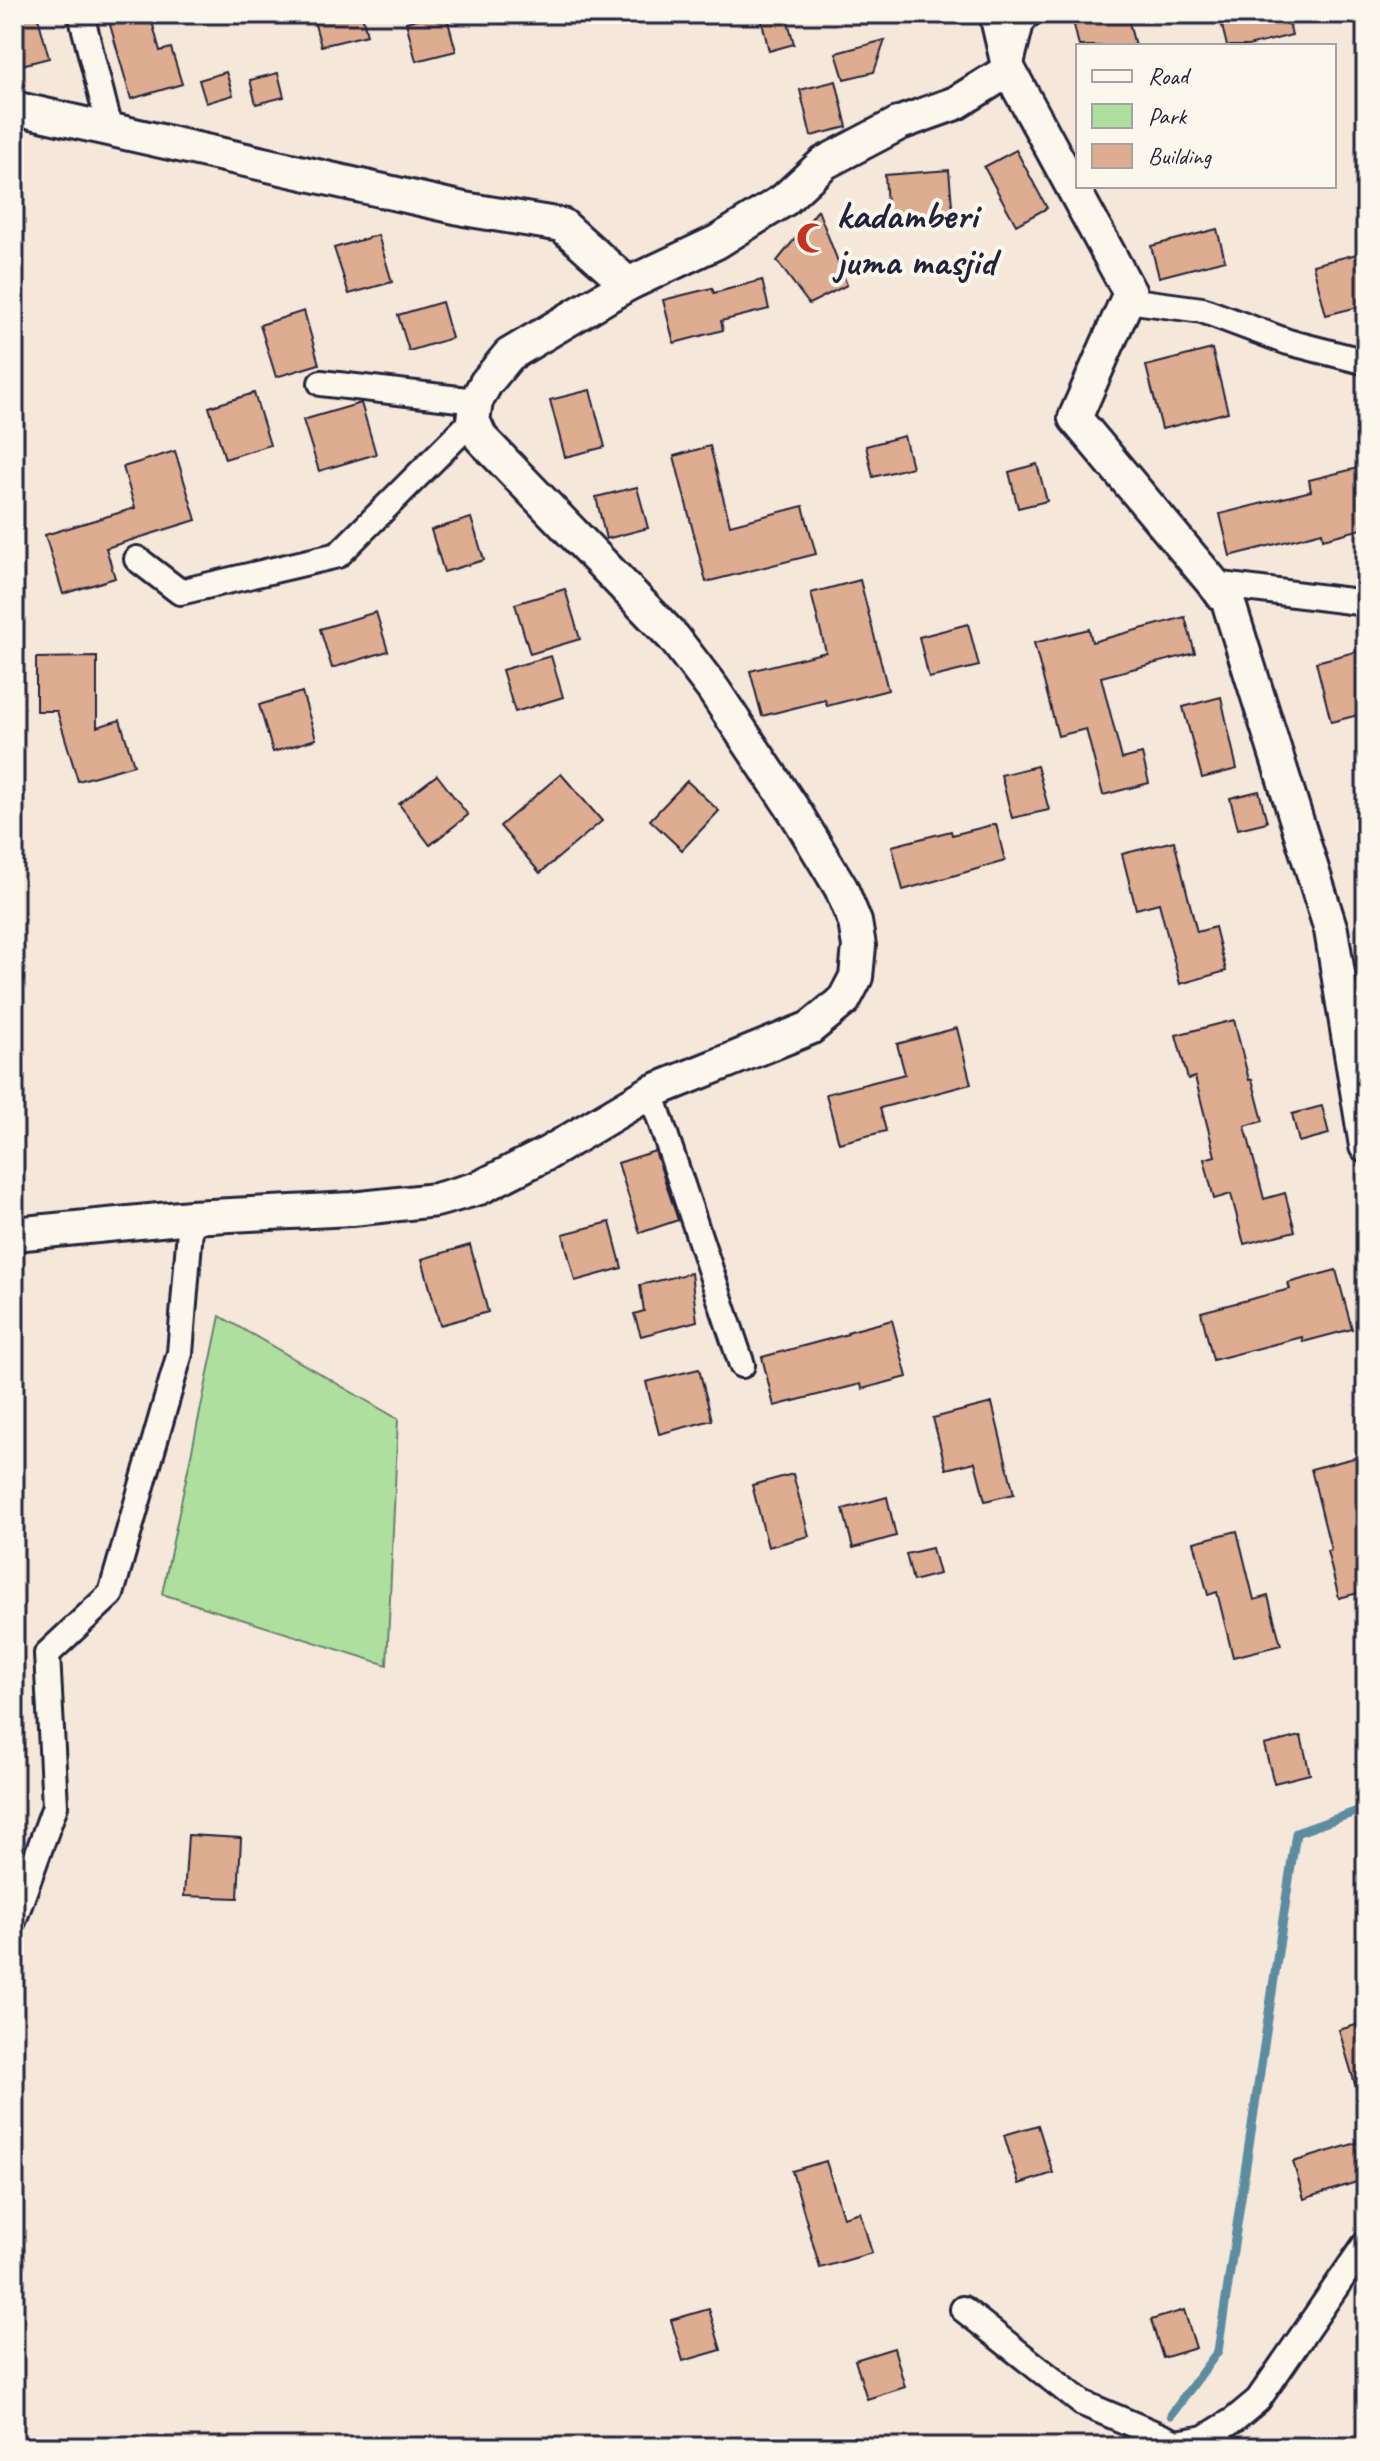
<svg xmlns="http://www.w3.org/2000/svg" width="1380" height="2461" viewBox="0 0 1380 2461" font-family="Caveat,sans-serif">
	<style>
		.green { fill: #aedf9f; stroke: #68806d; stroke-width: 2 }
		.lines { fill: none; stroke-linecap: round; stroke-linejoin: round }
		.stream { stroke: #5d8ca0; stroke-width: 9 }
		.building { fill: #deac91; stroke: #22223b; stroke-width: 2 }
		.street-casing { stroke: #22223b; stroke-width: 30 }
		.secondary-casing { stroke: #22223b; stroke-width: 38 }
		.street { stroke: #fbf7ec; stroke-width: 24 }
		.secondary { stroke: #fbf7ec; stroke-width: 32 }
		.labels { text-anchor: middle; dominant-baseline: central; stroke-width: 8; stroke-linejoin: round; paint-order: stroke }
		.poi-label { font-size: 40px; font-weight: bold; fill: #22223b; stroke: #fbf7ec; text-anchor: start }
	</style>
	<rect width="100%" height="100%" fill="#f5e8da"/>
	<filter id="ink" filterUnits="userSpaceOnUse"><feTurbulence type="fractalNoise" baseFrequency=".0125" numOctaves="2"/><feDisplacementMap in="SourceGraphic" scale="16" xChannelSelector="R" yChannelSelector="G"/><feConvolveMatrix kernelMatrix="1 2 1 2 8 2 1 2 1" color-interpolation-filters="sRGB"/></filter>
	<g filter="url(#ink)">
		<path class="green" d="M 220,1316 L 398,1419 L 387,1665 L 162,1594 Z"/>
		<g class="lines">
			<path class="stream" d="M 1171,2415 L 1218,2351 L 1296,1833 L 1366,1808"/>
		</g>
		<g class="building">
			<path d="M 14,14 L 37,14 L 49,58 L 14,67 Z"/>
			<path d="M 107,14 L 150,14 L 160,51 L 171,48 L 182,84 L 131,99 Z"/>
			<path d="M 312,14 L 362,14 L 367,35 L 321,46 Z"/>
			<path d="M 436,14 L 446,14 L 456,51 L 416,61 L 406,22 Z"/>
			<path d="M 760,14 L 786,14 L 794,44 L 769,51 Z"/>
			<path d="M 1100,14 L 1127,14 L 1135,46 L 1079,46 L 1073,21 Z"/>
			<path d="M 1219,14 L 1287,14 L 1292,35 L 1248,46 L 1227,46 Z"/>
			<path d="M 885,40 L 874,72 L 844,79 L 836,53 Z"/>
			<path d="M 226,72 L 233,95 L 206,103 L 199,80 Z"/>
			<path d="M 278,73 L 284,97 L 256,104 L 250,80 Z"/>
			<path d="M 836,81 L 847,127 L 811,136 L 800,90 Z"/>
			<path d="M 1016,150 L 1047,208 L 1016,225 L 984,167 Z"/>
			<path d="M 949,170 L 953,217 L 888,222 L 885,175 Z"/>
			<path d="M 818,210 L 847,285 L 809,304 L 777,261 Z"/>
			<path d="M 1217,229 L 1225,260 L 1159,277 L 1151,246 Z"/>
			<path d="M 378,235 L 392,282 L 349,294 L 334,248 Z"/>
			<path d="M 1361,253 L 1366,273 L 1366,305 L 1326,315 L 1313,265 Z"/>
			<path d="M 762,280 L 769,309 L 721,321 L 723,330 L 674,343 L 663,300 L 712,288 L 714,293 Z"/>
			<path d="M 442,302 L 452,338 L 409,351 L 398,315 Z"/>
			<path d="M 304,311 L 319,364 L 276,377 L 260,325 Z"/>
			<path d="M 1212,349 L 1228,412 L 1162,429 L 1146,366 Z"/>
			<path d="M 590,390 L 605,447 L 565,457 L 550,400 Z"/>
			<path d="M 254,393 L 270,445 L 225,459 L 209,407 Z"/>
			<path d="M 361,403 L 376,454 L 319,471 L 303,420 Z"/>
			<path d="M 904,436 L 912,467 L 873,477 L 866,446 Z"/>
			<path d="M 710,446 L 730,525 L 803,506 L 816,554 L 706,582 L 674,456 Z"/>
			<path d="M 175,451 L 196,520 L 106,548 L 115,578 L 63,594 L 45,535 L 135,508 L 123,467 Z"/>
			<path d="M 1037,464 L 1047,501 L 1018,508 L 1009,472 Z"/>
			<path d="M 1358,468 L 1366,500 L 1366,528 L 1323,539 L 1322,532 L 1230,556 L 1220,514 L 1311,491 L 1309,480 Z"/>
			<path d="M 637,487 L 648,528 L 606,539 L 596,497 Z"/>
			<path d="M 471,518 L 484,560 L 444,572 L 431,530 Z"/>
			<path d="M 860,580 L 888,690 L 827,706 L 825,700 L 762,716 L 750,671 L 826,652 L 811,593 Z"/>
			<path d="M 565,589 L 580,639 L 530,654 L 515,604 Z"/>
			<path d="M 376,612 L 388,651 L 332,668 L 320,629 Z"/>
			<path d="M 1185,617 L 1195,653 L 1101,677 L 1122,759 L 1142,754 L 1149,783 L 1103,795 L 1086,729 L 1058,736 L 1034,643 L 1089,629 L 1092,642 Z"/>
			<path d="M 968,624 L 979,666 L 929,678 L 919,637 Z"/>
			<path d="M 1366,649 L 1366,713 L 1331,722 L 1316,662 Z"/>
			<path d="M 551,656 L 563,697 L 515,712 L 502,670 Z"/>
			<path d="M 97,657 L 97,727 L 120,720 L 134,765 L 78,781 L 57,711 L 36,711 L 36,658 Z"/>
			<path d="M 302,692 L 316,739 L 273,752 L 259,705 Z"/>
			<path d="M 1221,697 L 1237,769 L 1202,778 L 1183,707 Z"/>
			<path d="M 1037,766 L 1049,810 L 1012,818 L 1001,775 Z"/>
			<path d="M 561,774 L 602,821 L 540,873 L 500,826 Z"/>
			<path d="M 437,775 L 468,815 L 430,845 L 399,804 Z"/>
			<path d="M 687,781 L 719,811 L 682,850 L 650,820 Z"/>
			<path d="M 1259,791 L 1267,822 L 1238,829 L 1230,798 Z"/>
			<path d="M 996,824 L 1005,861 L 903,890 L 892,846 L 951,831 L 952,835 Z"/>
			<path d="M 1174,841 L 1197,932 L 1215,927 L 1226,971 L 1180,984 L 1159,903 L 1136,909 L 1122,854 Z"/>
			<path d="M 1234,1020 L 1249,1080 L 1252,1079 L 1263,1121 L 1245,1126 L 1264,1199 L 1285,1193 L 1295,1231 L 1244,1244 L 1231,1194 L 1214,1199 L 1204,1159 L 1215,1156 L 1195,1077 L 1188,1079 L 1176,1035 Z"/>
			<path d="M 957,1028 L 971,1084 L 880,1108 L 886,1131 L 839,1143 L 826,1094 L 905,1074 L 897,1044 Z"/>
			<path d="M 1322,1106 L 1329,1134 L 1299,1142 L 1292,1114 Z"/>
			<path d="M 655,1151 L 678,1220 L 640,1233 L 618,1163 Z"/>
			<path d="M 610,1222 L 622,1268 L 575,1281 L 563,1234 Z"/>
			<path d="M 470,1245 L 488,1312 L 440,1325 L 422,1259 Z"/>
			<path d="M 1336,1270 L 1352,1329 L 1303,1342 L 1302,1337 L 1213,1360 L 1201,1312 L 1290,1289 L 1288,1283 Z"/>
			<path d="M 691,1273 L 697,1321 L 641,1336 L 634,1314 L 644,1311 L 640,1285 Z"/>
			<path d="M 892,1320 L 907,1377 L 862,1389 L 861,1384 L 774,1406 L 762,1357 L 848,1334 L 847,1332 Z"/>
			<path d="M 699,1369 L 712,1420 L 659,1434 L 646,1382 Z"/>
			<path d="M 992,1403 L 1014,1494 L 985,1501 L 975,1462 L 946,1469 L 933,1418 Z"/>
			<path d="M 1362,1456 L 1366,1473 L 1366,1591 L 1339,1598 L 1327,1551 L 1331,1550 L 1311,1469 Z"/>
			<path d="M 793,1474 L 809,1536 L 768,1547 L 752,1485 Z"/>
			<path d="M 887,1497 L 896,1536 L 853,1548 L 843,1509 Z"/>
			<path d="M 1237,1531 L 1254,1600 L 1268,1596 L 1281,1645 L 1233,1657 L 1217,1592 L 1208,1595 L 1194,1542 Z"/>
			<path d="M 932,1548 L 939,1574 L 913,1581 L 906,1554 Z"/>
			<path d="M 1301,1736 L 1310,1774 L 1274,1783 L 1264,1745 Z"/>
			<path d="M 188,1835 L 241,1838 L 238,1898 L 184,1896 Z"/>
			<path d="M 1366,2022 L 1366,2100 L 1360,2101 L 1339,2030 Z"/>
			<path d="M 1038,2125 L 1053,2173 L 1019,2184 L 1004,2135 Z"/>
			<path d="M 1366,2140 L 1366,2179 L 1304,2199 L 1293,2162 Z"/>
			<path d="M 826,2161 L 843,2217 L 860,2212 L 872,2253 L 820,2268 L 792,2171 Z"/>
			<path d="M 709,2309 L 721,2350 L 683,2361 L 671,2320 Z"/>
			<path d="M 1184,2310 L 1196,2348 L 1163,2358 L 1151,2320 Z"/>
			<path d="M 894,2348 L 905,2387 L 867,2399 L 855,2360 Z"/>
		</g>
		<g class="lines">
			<defs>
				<g id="street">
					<path d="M 81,14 L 110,129"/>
					<path d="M 1010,68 L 1021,23 L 1029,14"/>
					<path d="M 1127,300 L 1202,310 L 1288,342 L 1366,362"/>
					<path d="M 321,383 L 476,401"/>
					<path d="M 137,559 L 180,592 L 338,555 L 473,420"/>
					<path d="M 1213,584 L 1366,603"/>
					<path d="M 651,1092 L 742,1365"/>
					<path d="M 14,1919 L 55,1806 L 47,1654 L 111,1594 L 180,1353 L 191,1217"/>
					<path d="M 963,2309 L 1082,2403 L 1177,2443 L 1205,2438 L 1234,2420 L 1258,2400 L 1366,2243"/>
				</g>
				<g id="secondary">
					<path d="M 996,14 L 1009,70 L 1130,293 L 1075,418 L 1228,601 L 1331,930 L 1366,1146"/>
					<path d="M 14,108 L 464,209 L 562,225 L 628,284"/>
					<path d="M 14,1234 L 191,1217 L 352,1209 L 436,1200 L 479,1188 L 548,1153 L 651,1092 L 810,1028 L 844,1000 L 856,977 L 859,946 L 855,922 L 841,888 L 797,815 L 713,689 L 674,638 L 481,438 L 473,420 L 476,401 L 486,383 L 509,355 L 628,284 L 717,242 L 784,200 L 824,163 L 900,123 L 956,103 L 1009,70"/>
				</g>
			</defs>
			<use href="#street" class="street-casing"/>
			<use href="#secondary" class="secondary-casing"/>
			<use href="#street" class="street"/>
			<use href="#secondary" class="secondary"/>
		</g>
	</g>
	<defs>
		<symbol id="mosque-bare" viewBox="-9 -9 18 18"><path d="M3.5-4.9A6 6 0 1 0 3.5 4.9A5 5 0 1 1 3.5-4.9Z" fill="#c8321e" stroke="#fbf7ec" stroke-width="2.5" paint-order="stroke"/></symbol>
	</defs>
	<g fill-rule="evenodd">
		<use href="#mosque-bare" x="790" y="216" width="44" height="44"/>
	</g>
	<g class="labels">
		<g class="poi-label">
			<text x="836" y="215">kadamberi<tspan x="836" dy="46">juma masjid</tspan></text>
		</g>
	</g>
	<rect width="1380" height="2461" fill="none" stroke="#fbf7ec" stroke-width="48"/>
	<rect x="24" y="24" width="1332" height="2413" fill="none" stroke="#22223b" stroke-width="3" filter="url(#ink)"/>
	<rect x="1076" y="44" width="260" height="144" fill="#fbf7ec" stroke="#a4a2a5" stroke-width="2"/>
	<rect x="1092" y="70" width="40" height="12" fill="#fbf7ec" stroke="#a4a2a5" stroke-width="2"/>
	<text x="1148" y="84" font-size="24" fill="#22223b">Road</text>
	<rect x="1092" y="104" width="40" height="24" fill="#aedf9f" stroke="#a4a2a5" stroke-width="2"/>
	<text x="1148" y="124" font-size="24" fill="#22223b">Park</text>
	<rect x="1092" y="144" width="40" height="24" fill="#deac91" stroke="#a4a2a5" stroke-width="2"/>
	<text x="1148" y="164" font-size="24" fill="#22223b">Building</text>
</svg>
